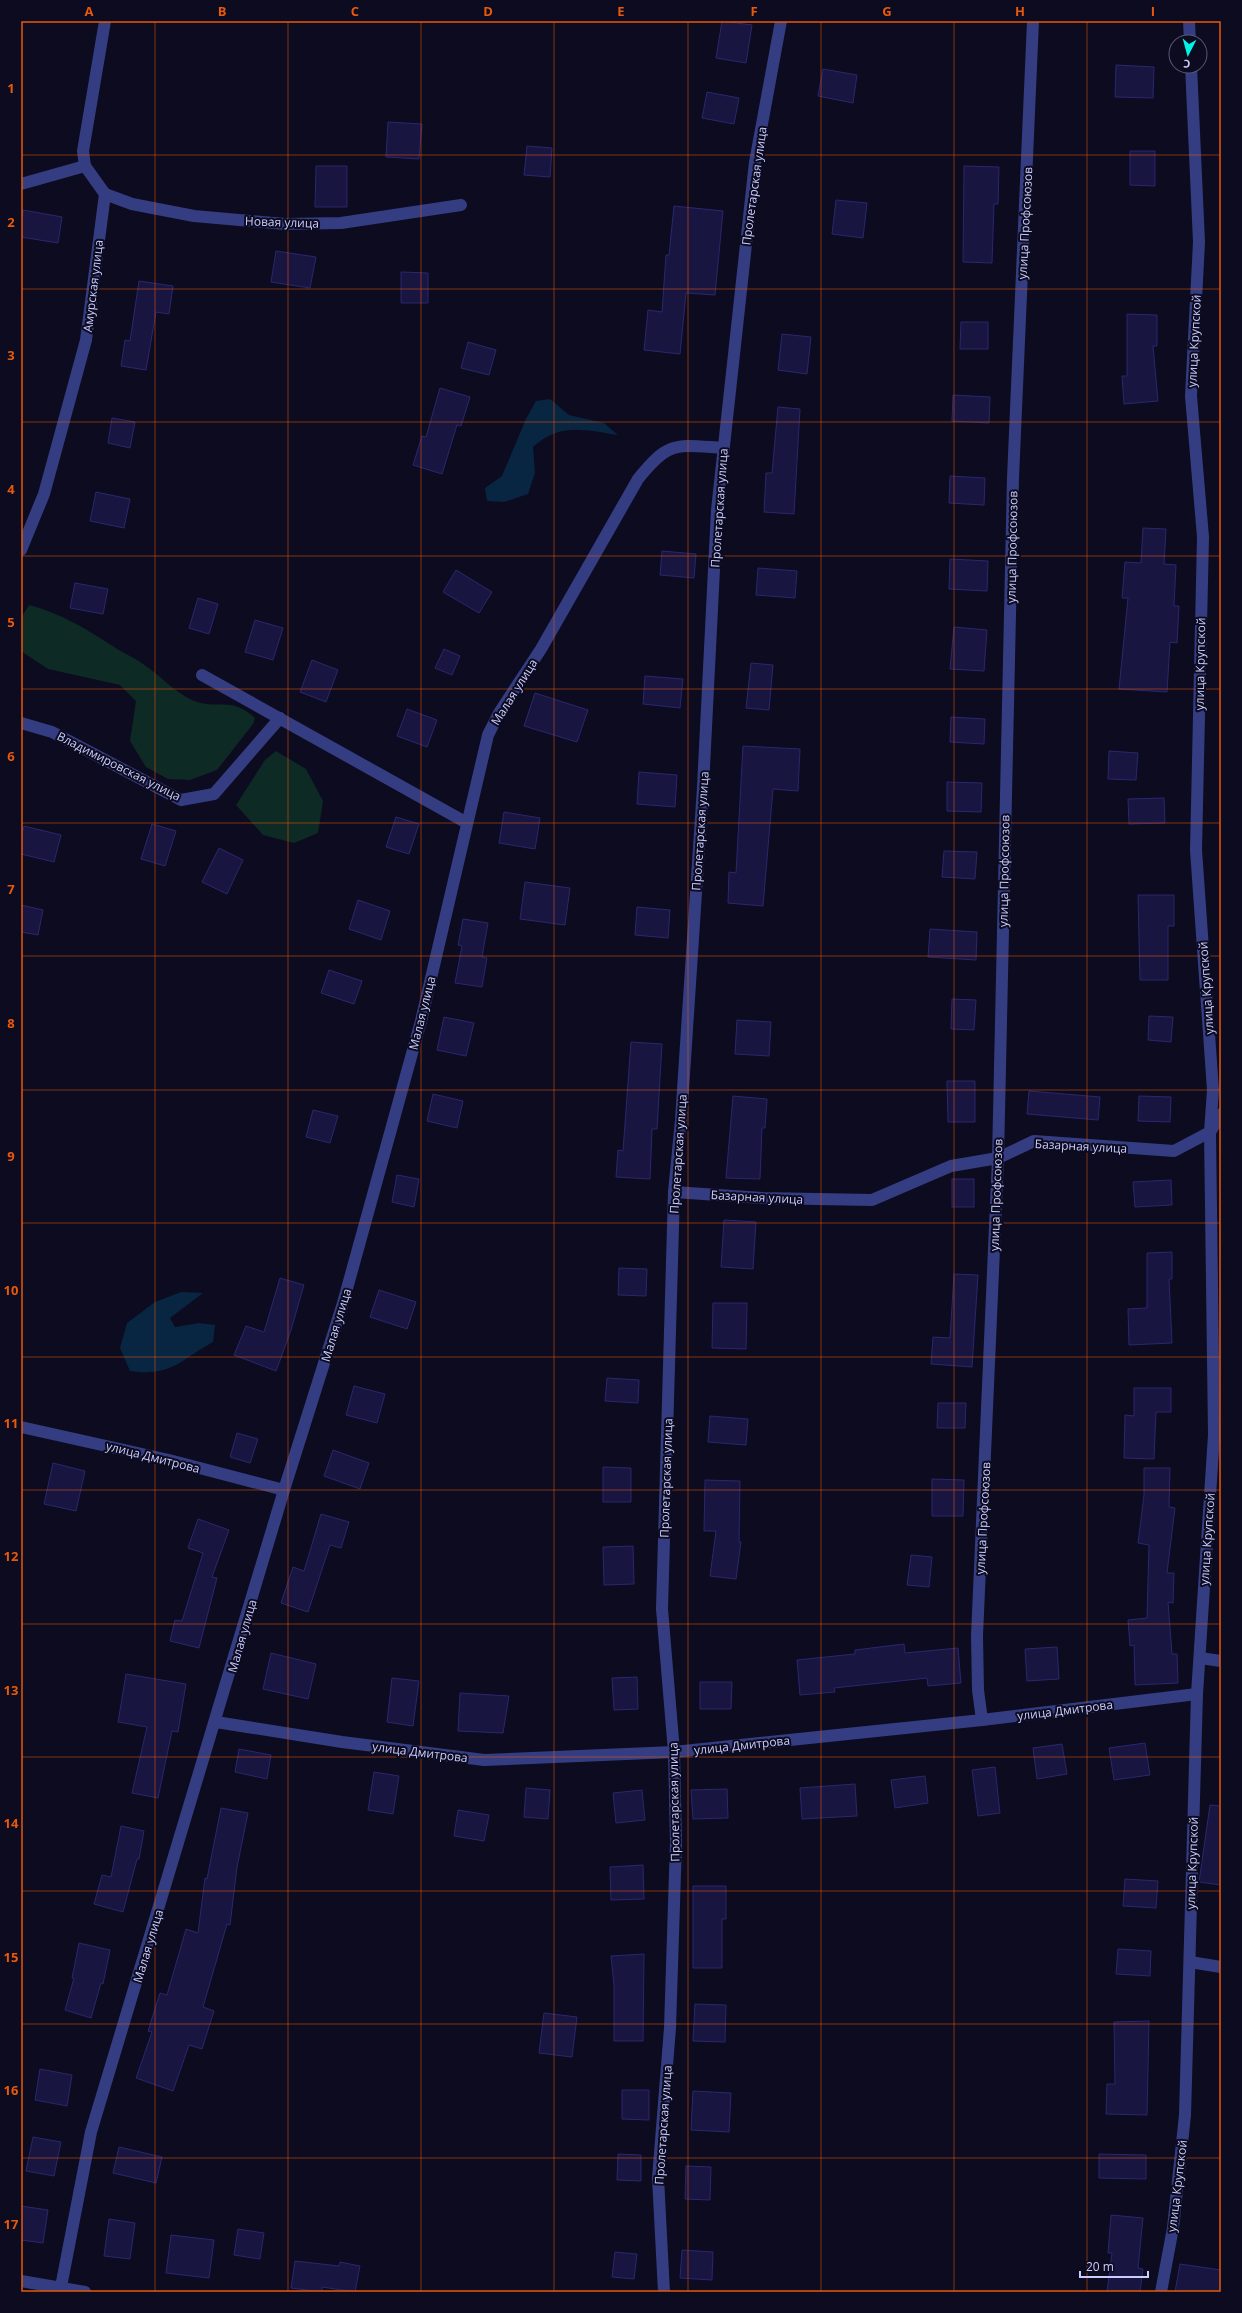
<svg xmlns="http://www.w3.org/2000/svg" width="1242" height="2313" viewBox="0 0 1242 2313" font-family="'Open Sans',sans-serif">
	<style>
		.green { fill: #0e2a24 }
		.water { fill: #082641 }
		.building { fill: #181641; stroke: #2a276e }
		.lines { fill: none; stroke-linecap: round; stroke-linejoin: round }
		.minor { stroke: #343d81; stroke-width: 12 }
		.grid { fill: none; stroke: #e8590c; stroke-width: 1; stroke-opacity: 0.55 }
		.labels { text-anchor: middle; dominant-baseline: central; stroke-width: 4; stroke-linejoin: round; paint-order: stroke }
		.street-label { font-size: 12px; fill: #caccff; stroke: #0c0b1f }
		.neatline { fill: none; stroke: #e8590c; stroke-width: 1.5 }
		.grid-label { font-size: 13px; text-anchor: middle; font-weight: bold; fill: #e8590c }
	</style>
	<rect width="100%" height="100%" fill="#0c0b1f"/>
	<g class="green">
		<path d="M 29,605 C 62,614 83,627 111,645 C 121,652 133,657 143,664 C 160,675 174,692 192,700 C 218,711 230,695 255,718 L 253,724 L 217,770 L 190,780 L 168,779 L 146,767 L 130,741 L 136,701 L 120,685 L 48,669 L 21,651 L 21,618 Z"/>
		<path d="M 276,751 L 306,769 L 323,801 L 318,833 L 294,843 L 263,835 L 236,805 L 265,760 Z"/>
	</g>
	<g class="water">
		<path d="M 550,399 L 569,415 L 604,423 L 618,435 C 585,430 560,422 533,447 L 535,473 L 528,494 L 504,502 L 487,501 L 485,488 L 502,476 L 526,419 L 536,401 Z"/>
		<path d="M 181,1292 L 203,1293 L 170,1318 L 175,1327 L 199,1323 L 215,1325 L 213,1342 C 180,1360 172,1377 130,1371 L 120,1348 L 127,1323 L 155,1302 Z"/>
	</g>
	<g class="building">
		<path d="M 722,21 L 752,25 L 746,63 L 716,58 Z"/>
		<path d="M 1116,65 L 1154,67 L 1153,98 L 1115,97 Z"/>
		<path d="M 823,69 L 857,75 L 853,103 L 818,96 Z"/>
		<path d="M 707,92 L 739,98 L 734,124 L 702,118 Z"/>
		<path d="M 388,122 L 422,124 L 419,159 L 386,157 Z"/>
		<path d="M 527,146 L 552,148 L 550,177 L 524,175 Z"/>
		<path d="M 1130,151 L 1155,151 L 1155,186 L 1130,185 Z"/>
		<path d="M 316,166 L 347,166 L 347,207 L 315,207 Z"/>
		<path d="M 964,166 L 999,167 L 998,204 L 994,204 L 992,263 L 963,262 Z"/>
		<path d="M 836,200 L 867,203 L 863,238 L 832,234 Z"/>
		<path d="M 674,206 L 723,211 L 715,295 L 686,293 L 680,354 L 644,350 L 648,310 L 662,312 L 666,255 L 669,255 Z"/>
		<path d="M 23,210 L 62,217 L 58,243 L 21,237 Z"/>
		<path d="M 276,251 L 316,257 L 310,288 L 271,282 Z"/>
		<path d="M 401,272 L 428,273 L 428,303 L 401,303 Z"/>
		<path d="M 139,281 L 173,286 L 169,314 L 156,312 L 146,370 L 121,366 L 125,340 L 130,341 Z"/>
		<path d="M 1127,314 L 1157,315 L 1157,346 L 1153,346 L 1158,401 L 1124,404 L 1122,376 L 1127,376 Z"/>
		<path d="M 961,322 L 988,322 L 988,349 L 960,349 Z"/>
		<path d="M 782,334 L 811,337 L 807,374 L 778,370 Z"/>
		<path d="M 468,342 L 496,350 L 489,375 L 461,368 Z"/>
		<path d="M 440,388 L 470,397 L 461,426 L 457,425 L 442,474 L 413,465 L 422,436 L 426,437 Z"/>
		<path d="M 953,395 L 990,397 L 989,423 L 952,421 Z"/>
		<path d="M 778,407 L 800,409 L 794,514 L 764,512 L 766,473 L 772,473 Z"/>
		<path d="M 112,418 L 135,422 L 130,448 L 108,443 Z"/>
		<path d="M 950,476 L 985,478 L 984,505 L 949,503 Z"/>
		<path d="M 96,492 L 130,499 L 124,528 L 90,521 Z"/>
		<path d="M 1143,528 L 1166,529 L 1164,564 L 1176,565 L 1174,606 L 1179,606 L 1177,643 L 1170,642 L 1167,692 L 1119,689 L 1128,598 L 1122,598 L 1125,562 L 1141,563 Z"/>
		<path d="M 662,551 L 696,554 L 694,578 L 660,575 Z"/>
		<path d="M 950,559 L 988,561 L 987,591 L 949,589 Z"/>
		<path d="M 758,568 L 797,571 L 795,598 L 756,595 Z"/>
		<path d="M 456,570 L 492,592 L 479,613 L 443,592 Z"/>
		<path d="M 75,583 L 108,589 L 103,614 L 70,608 Z"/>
		<path d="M 198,598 L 218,604 L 209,634 L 189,628 Z"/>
		<path d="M 255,620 L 283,628 L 273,660 L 245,652 Z"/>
		<path d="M 954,627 L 987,630 L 984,671 L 950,669 Z"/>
		<path d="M 444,649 L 460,656 L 452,675 L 435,668 Z"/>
		<path d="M 312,660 L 338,670 L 326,702 L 300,692 Z"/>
		<path d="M 751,663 L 773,665 L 769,710 L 746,708 Z"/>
		<path d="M 645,676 L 683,679 L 680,708 L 643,704 Z"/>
		<path d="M 535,693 L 588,710 L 577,742 L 524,726 Z"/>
		<path d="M 407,709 L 437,720 L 427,747 L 397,736 Z"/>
		<path d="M 951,717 L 985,719 L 984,744 L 950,742 Z"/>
		<path d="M 743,746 L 800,749 L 798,791 L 773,789 L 763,906 L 728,903 L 729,872 L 736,873 Z"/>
		<path d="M 1109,751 L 1138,753 L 1136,780 L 1108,779 Z"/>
		<path d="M 639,772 L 677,775 L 675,807 L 637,804 Z"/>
		<path d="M 947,782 L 982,783 L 981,812 L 947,811 Z"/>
		<path d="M 1164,798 L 1165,823 L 1129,824 L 1128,799 Z"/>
		<path d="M 504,812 L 540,818 L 535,849 L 499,843 Z"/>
		<path d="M 396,817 L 419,824 L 409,854 L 386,847 Z"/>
		<path d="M 152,824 L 176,831 L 165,866 L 141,859 Z"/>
		<path d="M 24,826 L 61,835 L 54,862 L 21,854 L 21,837 Z"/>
		<path d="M 219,848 L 243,860 L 227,894 L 202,882 Z"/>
		<path d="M 944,851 L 977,852 L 975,879 L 942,877 Z"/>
		<path d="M 525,882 L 570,888 L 565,925 L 520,919 Z"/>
		<path d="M 1138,895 L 1174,895 L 1174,926 L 1168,926 L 1168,980 L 1140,980 Z"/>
		<path d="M 358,900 L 390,911 L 381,940 L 349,929 Z"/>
		<path d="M 21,905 L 43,910 L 38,935 L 21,932 Z"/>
		<path d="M 637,907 L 670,910 L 668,938 L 635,935 Z"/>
		<path d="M 463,919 L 488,923 L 482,957 L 487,958 L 482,987 L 455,983 L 462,946 L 458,945 Z"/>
		<path d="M 930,929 L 977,932 L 976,960 L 928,957 Z"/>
		<path d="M 329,970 L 362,981 L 354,1004 L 321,993 Z"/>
		<path d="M 952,999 L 976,1000 L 974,1030 L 951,1029 Z"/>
		<path d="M 1149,1016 L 1173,1017 L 1171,1042 L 1148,1040 Z"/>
		<path d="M 444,1017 L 474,1023 L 466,1056 L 437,1050 Z"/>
		<path d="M 737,1020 L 771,1022 L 769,1056 L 735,1054 Z"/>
		<path d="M 631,1042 L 662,1044 L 657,1129 L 652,1129 L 650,1179 L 616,1177 L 618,1150 L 623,1151 Z"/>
		<path d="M 947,1081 L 975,1081 L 975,1122 L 948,1122 Z"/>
		<path d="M 1029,1091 L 1100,1097 L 1098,1120 L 1027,1114 Z"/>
		<path d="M 433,1094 L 463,1101 L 457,1128 L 427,1121 Z"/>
		<path d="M 733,1096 L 767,1099 L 765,1128 L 762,1128 L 760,1179 L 726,1178 Z"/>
		<path d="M 1139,1096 L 1171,1097 L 1170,1122 L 1138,1121 Z"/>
		<path d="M 313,1110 L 338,1116 L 330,1143 L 306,1137 Z"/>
		<path d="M 397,1175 L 419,1179 L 414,1207 L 392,1202 Z"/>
		<rect x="952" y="1179" width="22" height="28"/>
		<path d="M 1171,1180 L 1172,1205 L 1135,1207 L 1133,1182 Z"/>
		<path d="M 724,1220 L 756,1222 L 753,1269 L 721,1267 Z"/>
		<path d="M 1172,1252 L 1172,1279 L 1169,1279 L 1172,1343 L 1129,1345 L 1128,1309 L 1147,1308 L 1147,1253 Z"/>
		<path d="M 619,1268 L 647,1269 L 646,1296 L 618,1295 Z"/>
		<path d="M 954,1274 L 978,1275 L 972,1367 L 931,1364 L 933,1337 L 950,1338 Z"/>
		<path d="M 280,1278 L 304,1285 L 291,1330 L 276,1371 L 234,1355 L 246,1326 L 264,1332 Z"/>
		<path d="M 379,1290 L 416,1302 L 407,1329 L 370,1317 Z"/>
		<path d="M 713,1303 L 747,1303 L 746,1349 L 712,1348 Z"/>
		<path d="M 607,1378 L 639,1380 L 638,1403 L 605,1401 Z"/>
		<path d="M 354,1386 L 385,1394 L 377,1423 L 346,1415 Z"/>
		<path d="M 1134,1388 L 1171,1388 L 1171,1412 L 1156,1412 L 1154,1459 L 1124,1458 L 1125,1415 L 1134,1416 Z"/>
		<path d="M 938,1403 L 966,1403 L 965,1428 L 937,1428 Z"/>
		<path d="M 710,1416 L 748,1419 L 746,1445 L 708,1442 Z"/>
		<path d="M 237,1433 L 258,1439 L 250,1463 L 230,1457 Z"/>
		<path d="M 333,1450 L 369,1463 L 360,1489 L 324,1476 Z"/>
		<path d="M 53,1463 L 85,1471 L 76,1511 L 44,1504 Z"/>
		<path d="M 603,1467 L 631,1468 L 631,1502 L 603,1502 Z"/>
		<path d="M 1144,1468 L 1170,1468 L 1169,1507 L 1175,1508 L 1167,1573 L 1174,1573 L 1173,1603 L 1168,1602 L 1172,1654 L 1177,1654 L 1178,1683 L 1135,1685 L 1134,1645 L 1130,1646 L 1128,1620 L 1147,1618 L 1149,1545 L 1138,1543 L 1144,1495 Z"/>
		<path d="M 932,1479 L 964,1480 L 963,1516 L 932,1516 Z"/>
		<path d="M 705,1480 L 740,1481 L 739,1542 L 741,1542 L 736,1579 L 710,1576 L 716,1531 L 704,1531 Z"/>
		<path d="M 321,1514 L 349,1522 L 341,1548 L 330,1545 L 308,1612 L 281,1603 L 293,1567 L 304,1571 Z"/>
		<path d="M 198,1519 L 229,1530 L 212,1577 L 217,1578 L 199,1648 L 170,1641 L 175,1620 L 182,1621 L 203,1553 L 188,1548 Z"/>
		<path d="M 633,1546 L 634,1584 L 604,1585 L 603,1547 Z"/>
		<path d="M 911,1555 L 932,1557 L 929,1587 L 907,1585 Z"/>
		<path d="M 904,1644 L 905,1653 L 958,1648 L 961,1683 L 928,1686 L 927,1678 L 834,1688 L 835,1692 L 800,1695 L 797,1660 L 855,1654 L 855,1650 Z"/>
		<path d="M 1057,1647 L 1059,1679 L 1027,1681 L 1025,1649 Z"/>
		<path d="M 271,1653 L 316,1664 L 308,1699 L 263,1689 Z"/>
		<path d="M 126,1674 L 186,1684 L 178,1732 L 172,1731 L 158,1798 L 132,1793 L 147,1727 L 118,1722 Z"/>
		<path d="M 637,1677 L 638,1709 L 614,1710 L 612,1678 Z"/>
		<path d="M 392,1678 L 419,1681 L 413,1726 L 387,1722 Z"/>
		<path d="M 700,1682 L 732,1682 L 731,1709 L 700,1709 Z"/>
		<path d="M 460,1693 L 509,1696 L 503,1733 L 458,1731 Z"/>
		<path d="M 1145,1743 L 1150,1775 L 1114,1780 L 1109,1748 Z"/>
		<path d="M 1062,1744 L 1067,1774 L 1037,1779 L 1033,1748 Z"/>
		<path d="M 239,1749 L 271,1755 L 267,1779 L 235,1772 Z"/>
		<path d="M 995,1767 L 1000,1813 L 978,1816 L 972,1770 Z"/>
		<path d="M 374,1772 L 399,1776 L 393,1814 L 368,1810 Z"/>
		<path d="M 925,1776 L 928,1803 L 895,1808 L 891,1780 Z"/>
		<path d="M 855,1784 L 857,1816 L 802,1819 L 800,1788 Z"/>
		<path d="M 526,1788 L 550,1790 L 548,1819 L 524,1817 Z"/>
		<path d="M 727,1789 L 728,1818 L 693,1819 L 691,1790 Z"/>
		<path d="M 642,1790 L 645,1820 L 616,1823 L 613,1793 Z"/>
		<path d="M 1210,1805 L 1221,1806 L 1221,1885 L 1199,1882 Z"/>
		<path d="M 221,1808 L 248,1813 L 237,1867 L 230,1925 L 227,1924 L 203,2007 L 214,2011 L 202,2049 L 189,2045 L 173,2091 L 136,2078 L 152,2032 L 148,2031 L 160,1993 L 167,1995 L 186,1929 L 198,1933 L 205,1878 L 207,1879 Z"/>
		<path d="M 458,1810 L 489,1815 L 484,1841 L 454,1836 Z"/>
		<path d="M 121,1826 L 144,1831 L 139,1859 L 137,1859 L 123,1912 L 94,1904 L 102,1875 L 111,1877 Z"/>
		<path d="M 643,1865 L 644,1899 L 611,1900 L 610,1867 Z"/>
		<path d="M 1125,1879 L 1158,1881 L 1156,1908 L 1123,1906 Z"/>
		<path d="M 693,1886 L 726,1886 L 726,1919 L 722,1919 L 722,1968 L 693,1968 Z"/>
		<path d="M 79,1943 L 110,1950 L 103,1984 L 101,1983 L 91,2018 L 65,2010 L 74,1978 L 72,1978 Z"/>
		<path d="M 1118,1949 L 1151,1951 L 1150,1976 L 1116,1974 Z"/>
		<path d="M 644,1954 L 643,2041 L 614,2041 L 614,1985 L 611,1956 Z"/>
		<path d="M 695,2004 L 726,2005 L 725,2042 L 693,2041 Z"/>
		<path d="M 544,2013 L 577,2017 L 572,2057 L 539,2053 Z"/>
		<path d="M 1149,2021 L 1147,2115 L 1106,2114 L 1107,2084 L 1115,2084 L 1114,2022 Z"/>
		<path d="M 40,2069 L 72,2075 L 67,2106 L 35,2100 Z"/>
		<path d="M 622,2090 L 649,2090 L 649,2120 L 622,2119 Z"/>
		<path d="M 693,2091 L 731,2093 L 729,2132 L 691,2130 Z"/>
		<path d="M 33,2137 L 61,2142 L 54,2176 L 26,2171 Z"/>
		<path d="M 119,2147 L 162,2157 L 156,2183 L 113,2173 Z"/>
		<path d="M 618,2154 L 641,2155 L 641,2181 L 617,2180 Z"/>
		<path d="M 1099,2154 L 1146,2155 L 1146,2179 L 1099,2178 Z"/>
		<path d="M 686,2166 L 711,2167 L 710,2200 L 685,2199 Z"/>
		<path d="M 21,2206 L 48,2210 L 43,2243 L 21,2240 Z"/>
		<path d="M 1111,2215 L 1143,2218 L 1138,2268 L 1143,2269 L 1140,2292 L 1107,2292 L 1112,2253 L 1108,2253 Z"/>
		<path d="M 109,2219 L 135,2223 L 130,2259 L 104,2256 Z"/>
		<path d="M 238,2229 L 264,2233 L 260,2259 L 234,2255 Z"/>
		<path d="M 171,2235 L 214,2240 L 209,2278 L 166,2273 Z"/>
		<path d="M 682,2250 L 713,2252 L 712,2280 L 680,2278 Z"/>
		<path d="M 615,2252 L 637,2254 L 634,2279 L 612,2277 Z"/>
		<path d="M 295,2261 L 339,2266 L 340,2262 L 360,2266 L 355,2292 L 322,2287 L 322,2292 L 291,2288 Z"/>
		<path d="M 1180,2264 L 1221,2270 L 1221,2292 L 1175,2292 Z"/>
	</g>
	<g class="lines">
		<g class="minor">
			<path d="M 1189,21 L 1190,42"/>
			<path d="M 21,184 L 85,166"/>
			<path d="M 105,194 L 132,204 L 194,216 L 285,224 L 341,223 L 461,205"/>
			<path d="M 21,550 L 44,494 L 86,340 L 105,194 L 85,166 L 83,151 L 105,21"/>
			<path d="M 202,675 L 467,823"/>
			<path d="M 21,723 L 52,732 L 181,800 L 214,794 L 280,718"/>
			<path d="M 674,1192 L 762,1198 L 872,1200 L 951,1166 L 998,1158 L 1034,1141 L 1174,1151 L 1210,1132 L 1221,1114"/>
			<path d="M 21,1427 L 169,1460 L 284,1490"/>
			<path d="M 1200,1658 L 1221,1661"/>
			<path d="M 982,1720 L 978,1690 L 977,1636 L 998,1158 L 1013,478 L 1033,21"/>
			<path d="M 216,1722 L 342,1742 L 484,1760 L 674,1752 L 982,1720 L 1197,1694"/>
			<path d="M 1190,1962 L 1221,1967"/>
			<path d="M 21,2281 L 85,2292"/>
			<path d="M 60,2292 L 91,2132 L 284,1490 L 343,1303 L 421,1021 L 488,735 L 499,713 L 541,649 L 638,479 C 669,440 676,445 723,448"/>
			<path d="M 664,2292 L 658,2178 L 670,2028 L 676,1842 L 674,1752 L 662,1609 L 674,1192 L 681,1120 L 703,787 L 717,510 L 755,162 L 781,21"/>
			<path d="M 1161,2292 L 1173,2228 L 1185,2115 L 1197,1694 L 1214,1435 L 1210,1132 L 1213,1090 L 1196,850 L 1203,537 L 1191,396 L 1199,242 L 1191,66"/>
		</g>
	</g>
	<path class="grid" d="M 155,21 L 155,2292M 288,21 L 288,2292M 421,21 L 421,2292M 554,21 L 554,2292M 688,21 L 688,2292M 821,21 L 821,2292M 954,21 L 954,2292M 1087,21 L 1087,2292M 21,155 L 1221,155M 21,289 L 1221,289M 21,422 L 1221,422M 21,556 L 1221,556M 21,689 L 1221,689M 21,823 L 1221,823M 21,956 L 1221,956M 21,1090 L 1221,1090M 21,1223 L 1221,1223M 21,1357 L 1221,1357M 21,1490 L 1221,1490M 21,1624 L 1221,1624M 21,1757 L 1221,1757M 21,1891 L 1221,1891M 21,2024 L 1221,2024M 21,2158 L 1221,2158"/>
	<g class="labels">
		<g class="street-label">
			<text transform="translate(754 186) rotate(-82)">Пролетарская улица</text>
			<text transform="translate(282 222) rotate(2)">Новая улица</text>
			<text transform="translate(1025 223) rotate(-87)">улица Профсоюзов</text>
			<text transform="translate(93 286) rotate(-83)">Амурская улица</text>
			<text transform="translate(1194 341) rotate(-87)">улица Крупской</text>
			<text transform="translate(719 508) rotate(-86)">Пролетарская улица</text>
			<text transform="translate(1012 547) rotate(-89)">улица Профсоюзов</text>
			<text transform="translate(1200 664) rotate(-89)">улица Крупской</text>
			<text transform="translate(514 692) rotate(-58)">Малая улица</text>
			<text transform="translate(119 766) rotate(27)">Владимировская улица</text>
			<text transform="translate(700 831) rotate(-86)">Пролетарская улица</text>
			<text transform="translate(1004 871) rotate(-89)">улица Профсоюзов</text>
			<text transform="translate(1206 988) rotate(-94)">улица Крупской</text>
			<text transform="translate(422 1013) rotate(-76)">Малая улица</text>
			<text transform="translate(1081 1146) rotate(3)">Базарная улица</text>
			<text transform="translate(678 1154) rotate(-86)">Пролетарская улица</text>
			<text transform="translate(996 1195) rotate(-88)">улица Профсоюзов</text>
			<text transform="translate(757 1197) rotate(3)">Базарная улица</text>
			<text transform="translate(336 1325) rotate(-73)">Малая улица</text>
			<text transform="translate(153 1457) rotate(14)">улица Дмитрова</text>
			<text transform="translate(666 1478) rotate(-88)">Пролетарская улица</text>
			<text transform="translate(983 1518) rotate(-87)">улица Профсоюзов</text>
			<text transform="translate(1207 1539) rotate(-86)">улица Крупской</text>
			<text transform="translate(242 1636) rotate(-74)">Малая улица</text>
			<text transform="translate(1065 1710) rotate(-7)">улица Дмитрова</text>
			<text transform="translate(742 1745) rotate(-6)">улица Дмитрова</text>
			<text transform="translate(420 1752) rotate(7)">улица Дмитрова</text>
			<text transform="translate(674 1802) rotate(-91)">Пролетарская улица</text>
			<text transform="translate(1192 1863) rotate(-88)">улица Крупской</text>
			<text transform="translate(148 1946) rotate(-73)">Малая улица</text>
			<text transform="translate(663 2125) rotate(-86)">Пролетарская улица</text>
			<text transform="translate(1177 2186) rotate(-83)">улица Крупской</text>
		</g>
	</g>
	<rect width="1242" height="2313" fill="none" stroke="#0c0b1f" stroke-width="44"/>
	<g transform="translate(1188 54) rotate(186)"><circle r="19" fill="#0c0b1f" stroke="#585879"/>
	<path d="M0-3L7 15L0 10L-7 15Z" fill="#00f5e7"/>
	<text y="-6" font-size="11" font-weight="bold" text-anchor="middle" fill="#caccff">С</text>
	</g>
	<path d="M1080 2271v6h68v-6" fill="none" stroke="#caccff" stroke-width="2"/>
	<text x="1086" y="2271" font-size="12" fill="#caccff" stroke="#0c0b1f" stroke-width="3" paint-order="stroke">20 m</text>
	<rect x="22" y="22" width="1198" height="2269" class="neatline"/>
	<g class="grid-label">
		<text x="89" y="16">A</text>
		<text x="222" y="16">B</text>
		<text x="355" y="16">C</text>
		<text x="488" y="16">D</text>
		<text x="621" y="16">E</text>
		<text x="754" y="16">F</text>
		<text x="887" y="16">G</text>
		<text x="1020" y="16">H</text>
		<text x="1153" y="16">I</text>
		<text x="11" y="93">1</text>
		<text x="11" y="227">2</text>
		<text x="11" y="360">3</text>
		<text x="11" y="494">4</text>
		<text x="11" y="627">5</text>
		<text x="11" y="761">6</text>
		<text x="11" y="894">7</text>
		<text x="11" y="1028">8</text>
		<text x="11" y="1161">9</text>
		<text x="11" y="1295">10</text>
		<text x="11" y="1428">11</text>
		<text x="11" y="1561">12</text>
		<text x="11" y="1695">13</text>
		<text x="11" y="1828">14</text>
		<text x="11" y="1962">15</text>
		<text x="11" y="2095">16</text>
		<text x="11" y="2229">17</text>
	</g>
</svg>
